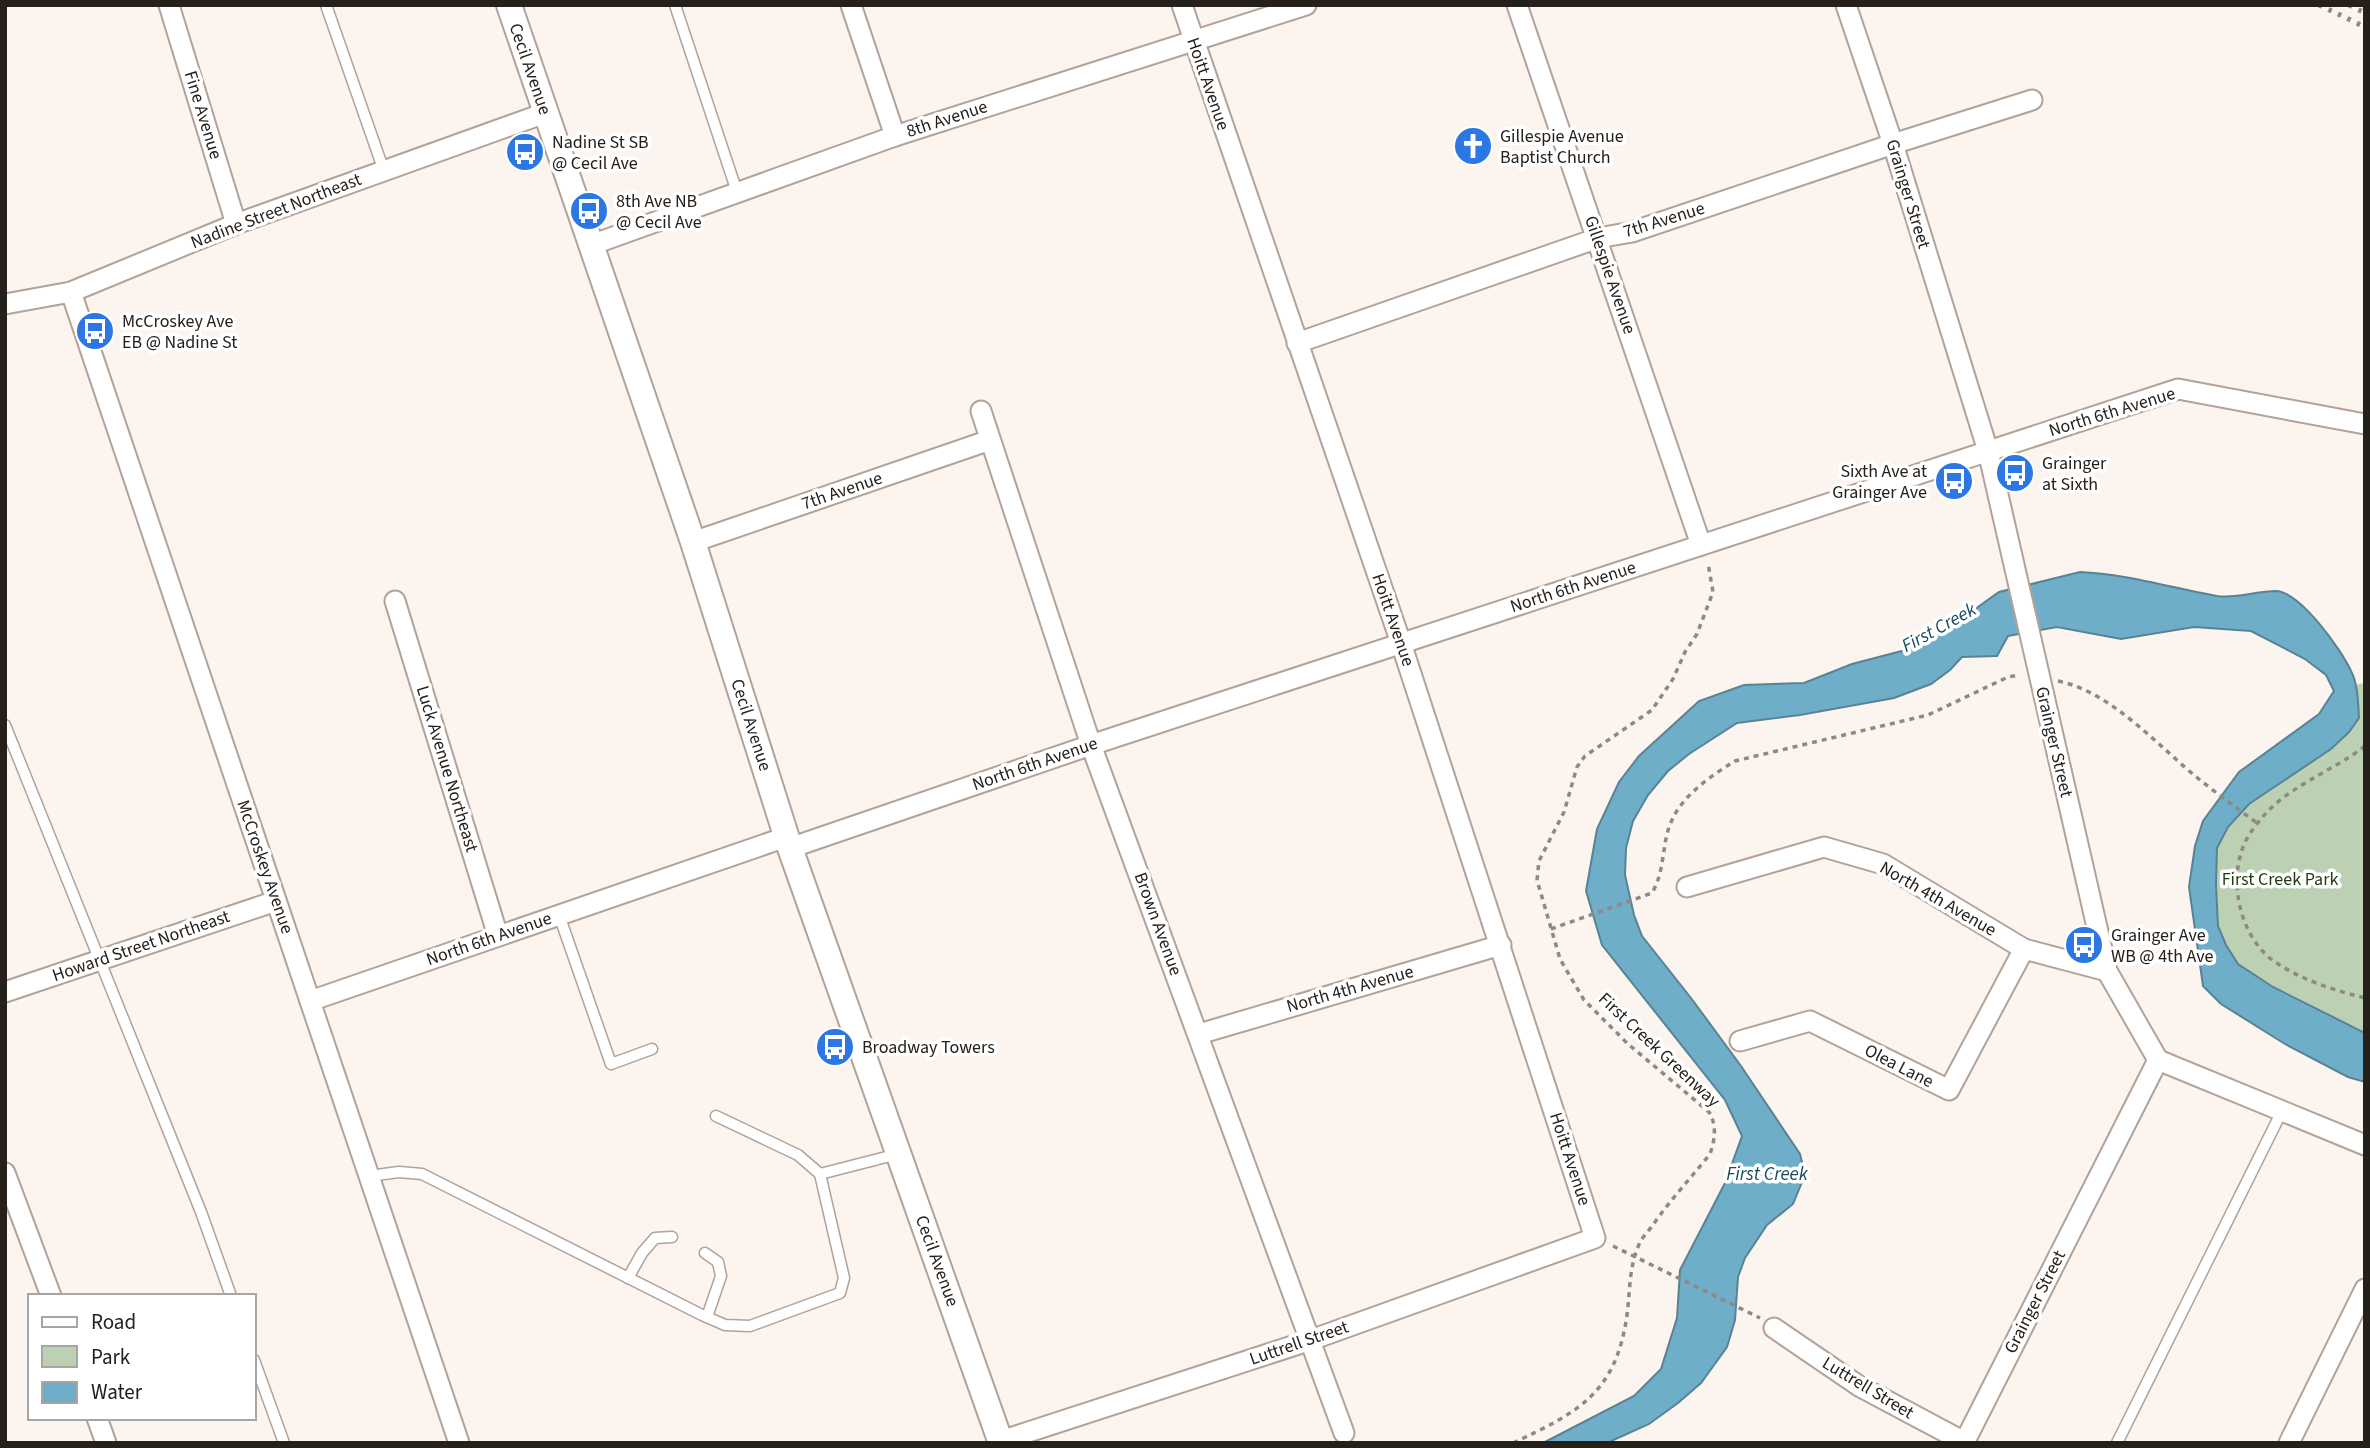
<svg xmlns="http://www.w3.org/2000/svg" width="2370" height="1448" viewBox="0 0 2370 1448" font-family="'Source Sans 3',sans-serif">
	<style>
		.green { fill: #bcd1b4 }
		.water { fill: #6faec8; stroke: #598394; stroke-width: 2 }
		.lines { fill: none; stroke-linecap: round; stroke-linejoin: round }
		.service-casing { stroke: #b4a296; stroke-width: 13 }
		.minor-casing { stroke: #b4a296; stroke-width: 23 }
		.tertiary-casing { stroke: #b4a296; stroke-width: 28 }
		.path { stroke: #8f8883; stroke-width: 3.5; stroke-dasharray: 5 5; stroke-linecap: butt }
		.service { stroke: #fff; stroke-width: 10 }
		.minor { stroke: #fff; stroke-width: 19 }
		.tertiary { stroke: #fff; stroke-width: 24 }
		.rail { stroke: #8f8883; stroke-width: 5; stroke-dasharray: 3.5 7; stroke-linecap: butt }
		.labels { text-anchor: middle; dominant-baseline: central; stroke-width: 7; stroke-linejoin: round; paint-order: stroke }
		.street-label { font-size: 18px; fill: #26201b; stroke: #fff }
		.poi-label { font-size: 18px; fill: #26201b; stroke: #fff; text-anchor: start }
		.park-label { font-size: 18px; fill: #1c3c0d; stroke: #fff }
		.water-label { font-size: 19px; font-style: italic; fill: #174b5e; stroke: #fff }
	</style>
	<rect width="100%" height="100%" fill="#fcf4ef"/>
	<path class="green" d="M 2365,683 L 2365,1077 L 2291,1041 L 2199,923 L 2196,865 L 2295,740 L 2349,686 Z"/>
	<path class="water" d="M 2080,572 C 2127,574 2171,588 2217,596 C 2237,599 2256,591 2276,591 C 2300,592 2341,649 2351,671 C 2358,684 2358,703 2359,718 L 2349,732 L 2331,749 L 2249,804 L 2228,827 L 2217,848 L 2216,885 L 2218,926 L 2226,945 L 2238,964 L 2273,987 L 2365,1033 L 2365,1082 L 2348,1077 L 2285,1044 L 2221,1004 L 2203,986 L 2189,887 L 2195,846 L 2203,821 L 2239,772 L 2319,714 L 2334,691 L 2326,675 L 2305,659 L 2251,631 L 2194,627 L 2121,639 L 2057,627 L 2008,636 L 1997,656 L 1962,657 L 1950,670 L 1931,684 L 1894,698 L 1800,715 L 1737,723 L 1689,754 L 1668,771 L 1648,795 L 1633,821 L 1626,848 L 1625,875 L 1634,915 L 1642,936 L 1691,998 L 1741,1066 L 1800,1154 L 1805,1175 L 1793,1204 L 1767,1225 L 1745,1258 L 1738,1277 L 1735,1320 L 1727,1347 L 1701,1383 L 1678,1403 L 1649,1424 L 1607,1443 L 1543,1443 L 1634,1396 L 1661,1369 L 1677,1318 L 1680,1270 L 1725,1183 L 1742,1136 L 1725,1100 L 1602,945 L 1586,891 L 1597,829 L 1619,782 L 1639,756 L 1699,701 L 1744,685 L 1804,683 L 1852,664 L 1917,647 L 1940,634 L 1999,592 Z"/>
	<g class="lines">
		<defs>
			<g id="service">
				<path d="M 326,5 L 384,171"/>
				<path d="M 675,5 L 737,192"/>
				<path d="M 5,725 L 201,1212 L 231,1296"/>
				<path d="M 559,915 L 611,1064 L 652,1049"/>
				<path d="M 716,1116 L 798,1155 L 820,1174"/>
				<path d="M 369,1176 L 399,1172 L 422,1174 L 702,1315 L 725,1325 L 750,1326 L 840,1293 L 844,1278 L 820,1174 L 898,1154"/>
				<path d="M 705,1253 L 718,1262 L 721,1276 L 707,1317"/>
				<path d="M 628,1278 L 642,1253 L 655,1238 L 672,1237"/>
				<path d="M 254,1360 L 284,1443"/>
				<path d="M 2117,1443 L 2282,1111"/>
			</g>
			<g id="minor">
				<path d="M 169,5 L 236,224"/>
				<path d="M 851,5 L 895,136"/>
				<path d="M 1517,5 L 1701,545"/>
				<path d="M 1846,5 L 1893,144 L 1988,451 L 2107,971 L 2158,1060"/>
				<path d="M 591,245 L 895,136 L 1306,5"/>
				<path d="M 71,292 L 459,1443"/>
				<path d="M 5,304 L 71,292 L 236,224 L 545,113"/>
				<path d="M 1297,343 L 1598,238 L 1632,232 L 1893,144 L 2032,100"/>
				<path d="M 981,411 L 1091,745 L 1344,1433"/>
				<path d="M 693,542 L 990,440"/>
				<path d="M 395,601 L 498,936"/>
				<path d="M 790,848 L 1091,745 L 2178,389 L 2365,424"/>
				<path d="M 1687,887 L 1824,847 L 1883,864 L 2024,949 L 2107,971"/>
				<path d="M 5,992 L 276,901"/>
				<path d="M 310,1001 L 786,837"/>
				<path d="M 1199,1034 L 1501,945"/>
				<path d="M 1740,1041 L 1810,1021 L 1949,1090 L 2024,949"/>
				<path d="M 2158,1060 L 2365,1145"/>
				<path d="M 5,1173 L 51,1296"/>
				<path d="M 1774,1328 L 1859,1386 L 1966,1443"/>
				<path d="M 97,1418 L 106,1443"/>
				<path d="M 1001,1441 L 1311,1340 L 1595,1238 L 1401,643 L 1182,5"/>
				<path d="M 1964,1443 L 2158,1060"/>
				<path d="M 2289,1443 L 2365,1289"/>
			</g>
			<path id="tertiary" d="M 509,5 L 693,542 L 790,848 L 1001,1443"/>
		</defs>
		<use href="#service" class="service-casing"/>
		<use href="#minor" class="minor-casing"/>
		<use href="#tertiary" class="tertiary-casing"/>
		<g class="path">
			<path d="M 2058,681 C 2112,692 2159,747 2200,780 C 2219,795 2238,809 2257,823"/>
			<path d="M 2365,746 C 2334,770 2294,784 2267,812 C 2258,822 2248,834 2243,847 C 2229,884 2240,934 2271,959 C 2298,979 2333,990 2365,998"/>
			<path d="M 1551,929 L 1652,893 C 1666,869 1661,843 1672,820 C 1683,795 1712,775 1735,761 L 1928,715 L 2008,677 L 2020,675"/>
			<path d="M 1613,1246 L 1760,1318"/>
			<path d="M 1513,1443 C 1579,1412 1616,1393 1627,1315 C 1630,1293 1629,1268 1638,1247 C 1641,1238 1648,1232 1653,1225 C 1670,1200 1691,1178 1710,1154 C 1715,1140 1717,1125 1709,1112 L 1628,1044 L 1584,1000 L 1560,959 L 1537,880 L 1539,861 L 1564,812 L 1577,767 L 1585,756 L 1652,710 L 1673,679 L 1685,652 L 1697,634 L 1713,592 L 1708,563"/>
		</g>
		<use href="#service" class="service"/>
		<use href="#minor" class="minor"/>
		<use href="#tertiary" class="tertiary"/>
		<g class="rail">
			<path d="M 2319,5 L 2365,27"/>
			<path d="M 2349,5 L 2365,13"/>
		</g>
	</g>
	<defs>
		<symbol id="church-disc" viewBox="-11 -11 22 22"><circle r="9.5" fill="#2c77e3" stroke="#fff"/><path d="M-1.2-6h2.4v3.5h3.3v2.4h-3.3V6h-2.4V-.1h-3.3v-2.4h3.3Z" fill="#fff"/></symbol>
		<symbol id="bus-disc" viewBox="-11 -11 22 22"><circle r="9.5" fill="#2c77e3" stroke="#fff"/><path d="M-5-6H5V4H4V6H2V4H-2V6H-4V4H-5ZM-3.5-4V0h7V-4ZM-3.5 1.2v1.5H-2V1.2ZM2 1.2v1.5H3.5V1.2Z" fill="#fff"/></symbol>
	</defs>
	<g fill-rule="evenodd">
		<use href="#church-disc" x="1451" y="124" width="44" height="44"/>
		<use href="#bus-disc" x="503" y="130" width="44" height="44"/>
		<use href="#bus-disc" x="567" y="189" width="44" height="44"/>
		<use href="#bus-disc" x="73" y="309" width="44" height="44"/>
		<use href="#bus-disc" x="1993" y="451" width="44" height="44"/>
		<use href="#bus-disc" x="1932" y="459" width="44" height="44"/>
		<use href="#bus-disc" x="2062" y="923" width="44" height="44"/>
		<use href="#bus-disc" x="813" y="1025" width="44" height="44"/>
	</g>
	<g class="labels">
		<g class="street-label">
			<text transform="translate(530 69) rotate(71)">Cecil Avenue</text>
			<text transform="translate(1208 84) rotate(71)">Hoitt Avenue</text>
			<text transform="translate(203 115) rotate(73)">Fine Avenue</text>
			<text transform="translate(947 119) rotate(-18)">8th Avenue</text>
			<text transform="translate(1908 194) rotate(73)">Grainger Street</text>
			<text transform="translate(276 211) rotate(-21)">Nadine Street Northeast</text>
			<text transform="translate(1664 220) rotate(-17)">7th Avenue</text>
			<text transform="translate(1610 275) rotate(71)">Gillespie Avenue</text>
			<text transform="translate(2112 412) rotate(-17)">North 6th Avenue</text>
			<text transform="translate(842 491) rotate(-19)">7th Avenue</text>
			<text transform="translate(1573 587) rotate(-18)">North 6th Avenue</text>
			<text transform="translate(1393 620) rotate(71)">Hoitt Avenue</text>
			<text transform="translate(751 725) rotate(72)">Cecil Avenue</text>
			<text transform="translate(2054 742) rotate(77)">Grainger Street</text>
			<text transform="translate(1035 764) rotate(-19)">North 6th Avenue</text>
			<text transform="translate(447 769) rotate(73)">Luck Avenue Northeast</text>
			<text transform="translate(265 867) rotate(71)">McCroskey Avenue</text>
			<text transform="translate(1938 899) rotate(30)">North 4th Avenue</text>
			<text transform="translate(1158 924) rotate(70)">Brown Avenue</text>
			<text transform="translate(489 939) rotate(-19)">North 6th Avenue</text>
			<text transform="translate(141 946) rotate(-19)">Howard Street Northeast</text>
			<text transform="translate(1350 989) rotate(-16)">North 4th Avenue</text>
			<text transform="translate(1659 1050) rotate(43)">First Creek Greenway</text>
			<text transform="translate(1899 1066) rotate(27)">Olea Lane</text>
			<text transform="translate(1570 1159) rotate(72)">Hoitt Avenue</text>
			<text transform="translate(937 1261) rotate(70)">Cecil Avenue</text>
			<text transform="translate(2035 1302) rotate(-63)">Grainger Street</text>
			<text transform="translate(1299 1343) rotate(-19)">Luttrell Street</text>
			<text transform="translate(1868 1388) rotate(31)">Luttrell Street</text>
		</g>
		<g class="poi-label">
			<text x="1500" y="136">Gillespie Avenue<tspan x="1500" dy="21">Baptist Church</tspan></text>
			<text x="552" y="142">Nadine St SB<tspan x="552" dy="21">@ Cecil Ave</tspan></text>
			<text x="616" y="201">8th Ave NB<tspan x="616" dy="21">@ Cecil Ave</tspan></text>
			<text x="122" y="321">McCroskey Ave<tspan x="122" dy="21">EB @ Nadine St</tspan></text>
			<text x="2042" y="463">Grainger<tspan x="2042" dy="21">at Sixth</tspan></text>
			<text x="1927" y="471" text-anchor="end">Sixth Ave at<tspan x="1927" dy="21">Grainger Ave</tspan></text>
			<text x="2111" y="935">Grainger Ave<tspan x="2111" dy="21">WB @ 4th Ave</tspan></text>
			<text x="862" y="1047">Broadway Towers</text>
		</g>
		<g class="park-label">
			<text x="2280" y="879">First Creek Park</text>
		</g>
		<g class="water-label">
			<text transform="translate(1939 628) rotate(-29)">First Creek</text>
			<text x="1767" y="1174">First Creek</text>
		</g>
	</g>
	<rect width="2370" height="1448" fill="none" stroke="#26201b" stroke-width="14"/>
	<rect x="28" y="1294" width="228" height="126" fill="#ffffff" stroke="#a8a6a4" stroke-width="2"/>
	<rect x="42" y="1317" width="35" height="10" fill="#ffffff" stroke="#a8a6a4" stroke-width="2"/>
	<text x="91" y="1329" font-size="21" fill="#26201b">Road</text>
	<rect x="42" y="1346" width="35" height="21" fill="#bcd1b4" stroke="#a8a6a4" stroke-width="2"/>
	<text x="91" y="1364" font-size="21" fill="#26201b">Park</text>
	<rect x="42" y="1382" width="35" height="21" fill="#6faec8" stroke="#a8a6a4" stroke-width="2"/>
	<text x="91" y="1399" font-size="21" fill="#26201b">Water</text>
</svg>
